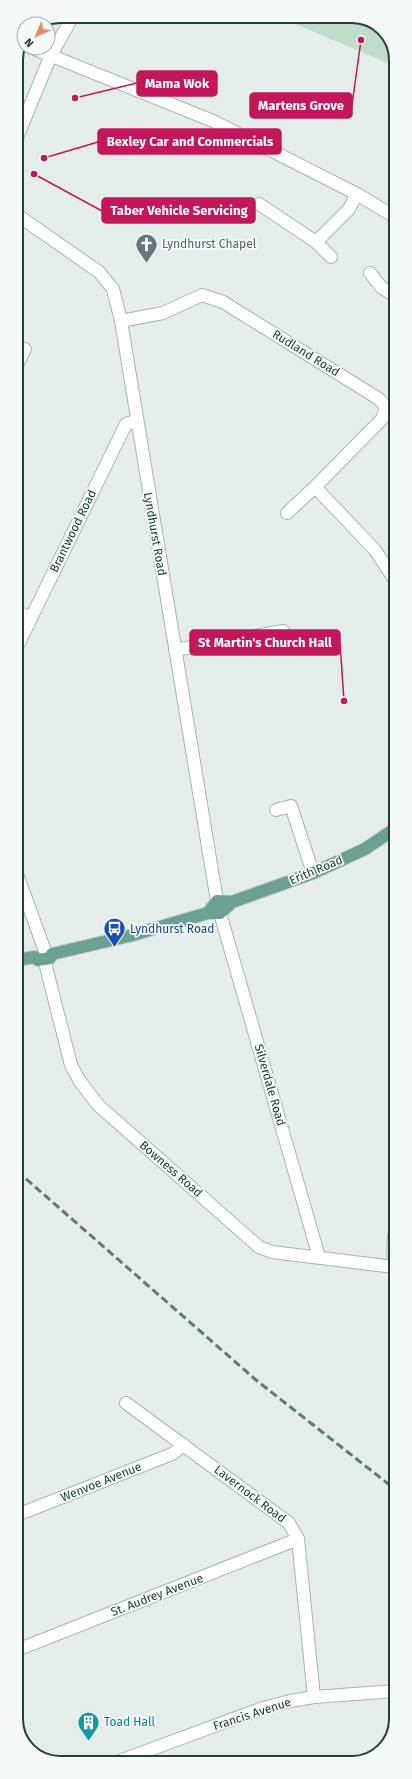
<svg xmlns="http://www.w3.org/2000/svg" width="412" height="1779" viewBox="0 0 412 1779" font-family="'Fira Sans',sans-serif">
	<style>
		.green { fill: #bfddc8 }
		.lines { fill: none; stroke-linecap: round; stroke-linejoin: round }
		.minor-casing { stroke: #a8b5b1; stroke-width: 14 }
		.major-casing { stroke: #c2c9c7; stroke-width: 14 }
		.minor { stroke: #fff; stroke-width: 12 }
		.major { stroke: #6ca095; stroke-width: 12 }
		.rail { stroke: #607973; stroke-width: 3; stroke-dasharray: 8 4; stroke-linecap: butt }
		.labels { text-anchor: middle; dominant-baseline: central; stroke-width: 3.5; stroke-linejoin: round; paint-order: stroke }
		.worship-label { font-size: 12px; fill: #5b616d; stroke: #f5faf8; text-anchor: start }
		.street-label { font-size: 12px; fill: #253e38; stroke: #f5faf8 }
		.transit-label { font-size: 12px; fill: #164399; stroke: #f5faf8; text-anchor: start }
		.culture-label { font-size: 12px; fill: #0d838f; stroke: #f5faf8; text-anchor: start }
		.rim { fill: none; stroke: #253e38; stroke-width: 2 }
		.leader { fill: none; stroke: #c2185b; stroke-width: 1.5 }
		.callout-dot { fill: #c2185b; stroke: #f5faf8; stroke-width: 1.5 }
		.callout { fill: #c2185b; stroke: #c2185b; stroke-width: 1.5 }
		.callout-label { font-size: 13px; text-anchor: middle; font-weight: bold; fill: #fff }
	</style>
	<rect width="100%" height="100%" fill="#e5edea"/>
	<path class="green" d="M 276,16 L 358,16 L 383,29 L 395,51 L 395,66 Z"/>
	<g class="lines">
		<defs>
			<g id="minor">
				<path d="M 22,44 L 24,45"/>
				<path d="M 32,48 L 213,121 L 357,194 L 395,217"/>
				<path d="M 16,140 L 51,55 L 73,16"/>
				<path d="M 259,204 L 316,242 L 331,257"/>
				<path d="M 16,214 L 99,272 L 113,289 L 121,321 L 217,901"/>
				<path d="M 316,242 L 349,209 L 357,194"/>
				<path d="M 370,273 L 381,287 L 395,296"/>
				<path d="M 121,321 L 163,313 L 202,295 L 223,302 L 379,399 L 386,407 L 382,419 L 315,487 L 375,550 L 395,580"/>
				<path d="M 16,367 L 25,349"/>
				<path d="M 287,513 L 315,487"/>
				<path d="M 16,611 L 31,618"/>
				<path d="M 16,649 L 126,424 L 136,421"/>
				<path d="M 175,650 L 283,631"/>
				<path d="M 276,810 L 291,806 L 313,873"/>
				<path d="M 16,868 L 17,874 L 45,951"/>
				<path d="M 220,913 L 319,1257"/>
				<path d="M 44,959 L 71,1065 L 79,1080 L 98,1105 L 259,1247 L 272,1252 L 394,1267"/>
				<path d="M 396,1225 C 392,1243 393,1258 396,1277"/>
				<path d="M 126,1403 L 289,1523 L 298,1539 L 314,1697"/>
				<path d="M 17,1515 L 172,1454 L 184,1445"/>
				<path d="M 17,1650 L 298,1539"/>
				<path d="M 114,1763 L 263,1708 L 290,1701 L 314,1697 L 396,1691"/>
			</g>
			<g id="major">
				<path d="M 208,913 L 217,901 L 232,902"/>
				<path d="M 16,960 L 35,957 L 38,960 L 50,958 L 52,954 L 129,936 L 208,913 L 220,913 L 232,902 L 313,873 L 365,849 L 396,828"/>
			</g>
		</defs>
		<use href="#minor" class="minor-casing"/>
		<use href="#major" class="major-casing"/>
		<use href="#minor" class="minor"/>
		<use href="#major" class="major"/>
		<path class="rail" d="M 17,1171 L 256,1380 L 396,1490"/>
	</g>
	<defs>
		<symbol id="church-pin" viewBox="-11 -11 22 30"><path d="M0 17L-7.5 6A9.5 9.5 0 1 1 7.5 6Z" fill="#6b7280" stroke="#f5faf8"/><path d="M-1.2-6h2.4v3.5h3.3v2.4h-3.3V6h-2.4V-.1h-3.3v-2.4h3.3Z" fill="#fff"/></symbol>
		<symbol id="bus-pin" viewBox="-11 -11 22 30"><path d="M0 17L-7.5 6A9.5 9.5 0 1 1 7.5 6Z" fill="#1a4fb4" stroke="#f5faf8"/><path d="M-5-6H5V4H4V6H2V4H-2V6H-4V4H-5ZM-3.5-4V0h7V-4ZM-3.5 1.2v1.5H-2V1.2ZM2 1.2v1.5H3.5V1.2Z" fill="#fff"/></symbol>
		<symbol id="building-pin" viewBox="-11 -11 22 30"><path d="M0 17L-7.5 6A9.5 9.5 0 1 1 7.5 6Z" fill="#0f9aa8" stroke="#f5faf8"/><path d="M-4-6H4V6H1V3H-1V6H-4ZM-2.5-4.3h1.7v1.8h-1.7ZM.8-4.3h1.7v1.8H.8ZM-2.5-1h1.7V.8h-1.7ZM.8-1h1.7V.8H.8Z" fill="#fff"/></symbol>
	</defs>
	<g fill-rule="evenodd">
		<use href="#church-pin" x="134" y="232" width="25" height="34"/>
		<use href="#bus-pin" x="102" y="916" width="25" height="34"/>
		<use href="#building-pin" x="76" y="1710" width="25" height="34"/>
	</g>
	<g class="labels">
		<g class="worship-label">
			<text x="162" y="244">Lyndhurst Chapel</text>
		</g>
		<g class="street-label">
			<text transform="translate(306 353) rotate(32)">Rudland Road</text>
			<text transform="translate(73 531) rotate(-64)">Brantwood Road</text>
			<text transform="translate(155 534) rotate(80)">Lyndhurst Road</text>
			<text transform="translate(316 870) rotate(-23)">Erith Road</text>
			<text transform="translate(270 1085) rotate(74)">Silverdale Road</text>
			<text transform="translate(171 1169) rotate(41)">Bowness Road</text>
			<text transform="translate(101 1482) rotate(-22)">Wenvoe Avenue</text>
			<text transform="translate(250 1494) rotate(37)">Lavernock Road</text>
			<text transform="translate(157 1595) rotate(-21)">St. Audrey Avenue</text>
			<text transform="translate(252 1714) rotate(-18)">Francis Avenue</text>
		</g>
		<g class="transit-label">
			<text x="130" y="929">Lyndhurst Road</text>
		</g>
		<g class="culture-label">
			<text x="104" y="1722">Toad Hall</text>
		</g>
	</g>
	<path d="M0 0H412V1779H0ZM60 23H352A37 37 0 0 1 389 60V1719A37 37 0 0 1 352 1756H60A37 37 0 0 1 23 1719V60A37 37 0 0 1 60 23Z" fill="#f5faf8" fill-rule="evenodd"/>
	<path class="rim" d="M60 23H352A37 37 0 0 1 389 60V1719A37 37 0 0 1 352 1756H60A37 37 0 0 1 23 1719V60A37 37 0 0 1 60 23Z"/>
	<path class="leader" d="M75 98L137 83M361 40L352 105M44 158L98 142M34 174L102 211M344 701L340 643"/>
	<g class="callout-dot">
		<circle cx="75" cy="98" r="4"/>
		<circle cx="361" cy="40" r="4"/>
		<circle cx="44" cy="158" r="4"/>
		<circle cx="34" cy="174" r="4"/>
		<circle cx="344" cy="701" r="4"/>
	</g>
	<g class="callout">
		<rect x="137" y="71" width="80" height="25" rx="4"/>
		<rect x="250" y="93" width="102" height="25" rx="4"/>
		<rect x="98" y="129" width="183" height="25" rx="4"/>
		<rect x="102" y="198" width="153" height="25" rx="4"/>
		<rect x="190" y="630" width="150" height="25" rx="4"/>
	</g>
	<g class="callout-label">
		<text x="177" y="88">Mama Wok</text>
		<text x="301" y="110">Martens Grove</text>
		<text x="190" y="146">Bexley Car and Commercials</text>
		<text x="179" y="215">Taber Vehicle Servicing</text>
		<text x="265" y="647">St Martin's Church Hall</text>
	</g>
	<g transform="translate(36 36) rotate(225)"><circle r="19" fill="#f5faf8" stroke="#a2afab"/>
	<path d="M0-3L7 15L0 10L-7 15Z" fill="#ea8b66"/>
	<text y="-6" font-size="11" font-weight="bold" text-anchor="middle" fill="#253e38">N</text>
	</g>
</svg>
